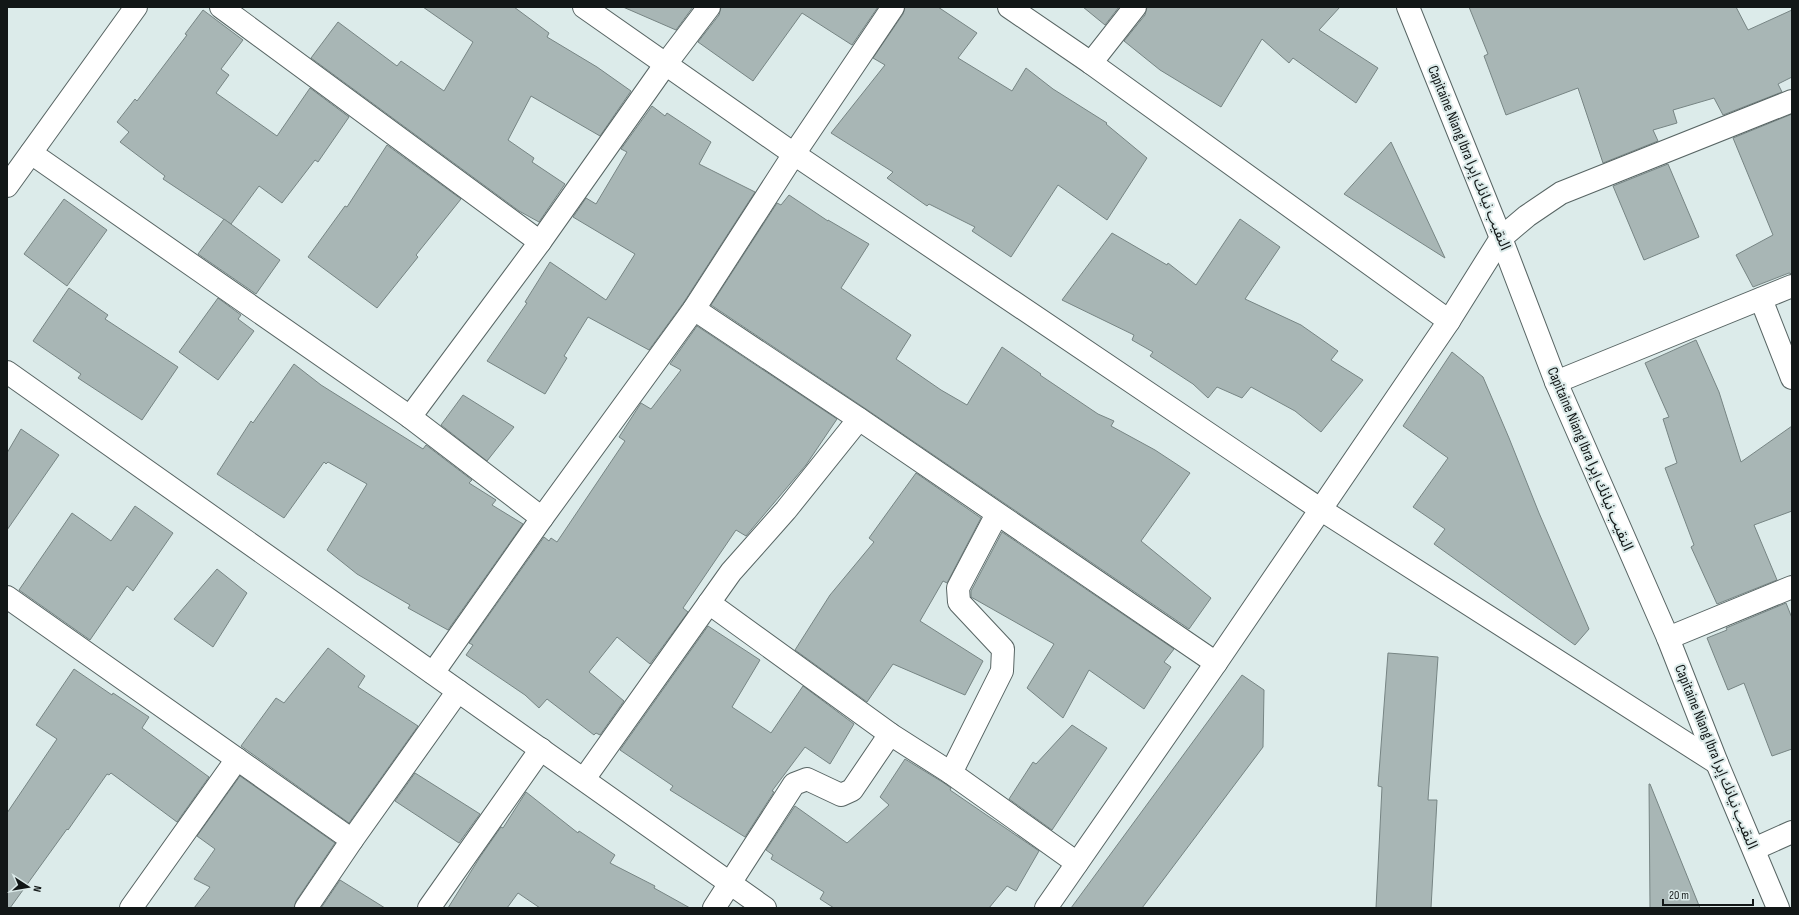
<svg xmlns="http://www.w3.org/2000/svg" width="1799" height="915" viewBox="0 0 1799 915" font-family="'Sofia Sans Condensed','Noto Sans Arabic',sans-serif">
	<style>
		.building { fill: #a8b6b5; stroke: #778584 }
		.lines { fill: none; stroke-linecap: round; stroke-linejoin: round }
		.street-casing { stroke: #586564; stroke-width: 24 }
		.street { stroke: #fff; stroke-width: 22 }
		.labels { text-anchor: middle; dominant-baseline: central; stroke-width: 4; stroke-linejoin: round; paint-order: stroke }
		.street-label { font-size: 15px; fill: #121717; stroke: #dcebea }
	</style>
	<rect width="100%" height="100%" fill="#dcebea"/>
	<g class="building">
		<path d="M 423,7 L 514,7 L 549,33 L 547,37 L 597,67 L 631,91 L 600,136 L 531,96 L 508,140 L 534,158 L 532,162 L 565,184 L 539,222 L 519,211 L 311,58 L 338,22 L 397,66 L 401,61 L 444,91 L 473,42 Z"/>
		<path d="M 623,7 L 693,7 L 676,30 Z"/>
		<path d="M 721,7 L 878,7 L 852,45 L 802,13 L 753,81 L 698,42 L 719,15 Z"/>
		<path d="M 905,7 L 938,7 L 977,33 L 958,58 L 1012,91 L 1026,68 L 1053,89 L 1107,123 L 1106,124 L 1147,158 L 1107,220 L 1058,185 L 1011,257 L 972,231 L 975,227 L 929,204 L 927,206 L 887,178 L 893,172 L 831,133 L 885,65 L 873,58 L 903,14 Z"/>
		<path d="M 1083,7 L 1119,7 L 1105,25 Z"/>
		<path d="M 1147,7 L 1340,7 L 1319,30 L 1378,68 L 1356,103 L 1293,58 L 1289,63 L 1262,39 L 1221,107 L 1160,70 L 1124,41 L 1145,15 Z"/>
		<path d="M 1469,7 L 1736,7 L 1748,30 L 1792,10 L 1792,77 L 1778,84 L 1782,92 L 1723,115 L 1714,98 L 1673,110 L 1677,123 L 1653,130 L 1658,141 L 1603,163 L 1578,88 L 1506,115 L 1484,56 L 1488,54 Z"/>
		<path d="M 203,10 L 243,40 L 221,69 L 229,75 L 216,93 L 277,136 L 310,88 L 349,117 L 318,162 L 315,160 L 282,203 L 259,186 L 231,224 L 163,179 L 165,176 L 120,142 L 129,132 L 117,122 L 135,99 L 137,101 L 187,35 L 185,34 Z"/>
		<path d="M 652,106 L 665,116 L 667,113 L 711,142 L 699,164 L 755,192 L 684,302 L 649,350 L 588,317 L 564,356 L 567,358 L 545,394 L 487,361 L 527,303 L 525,302 L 550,262 L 606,300 L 635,254 L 573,217 L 586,198 L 596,204 L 627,152 L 621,149 Z"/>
		<path d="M 1792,114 L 1792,274 L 1789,273 L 1753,287 L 1736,255 L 1773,235 L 1733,138 Z"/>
		<path d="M 1391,142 L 1445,258 L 1344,194 Z"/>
		<path d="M 387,145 L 461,199 L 416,255 L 418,257 L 377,308 L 308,257 L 345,206 L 347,207 Z"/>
		<path d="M 1668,164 L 1699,237 L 1644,260 L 1613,186 Z"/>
		<path d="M 789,195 L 828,221 L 828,220 L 869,244 L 841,288 L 911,335 L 896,359 L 941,390 L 967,405 L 1002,347 L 1041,374 L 1040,375 L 1098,414 L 1114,421 L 1111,426 L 1155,450 L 1190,473 L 1141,541 L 1211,598 L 1189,629 L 866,409 L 711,305 L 777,203 L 781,205 Z"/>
		<path d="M 64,199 L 107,230 L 67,286 L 24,254 Z"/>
		<path d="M 224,219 L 280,260 L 256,294 L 198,254 Z"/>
		<path d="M 1240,219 L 1280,247 L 1245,299 L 1301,325 L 1338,351 L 1331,360 L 1363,380 L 1321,432 L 1295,411 L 1251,387 L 1242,398 L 1217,387 L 1208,398 L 1193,384 L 1150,356 L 1153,352 L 1132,340 L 1134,335 L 1062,300 L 1112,233 L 1167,265 L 1168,263 L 1196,285 Z"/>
		<path d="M 69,288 L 108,315 L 105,319 L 178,367 L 142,420 L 78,378 L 81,374 L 33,341 Z"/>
		<path d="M 218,298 L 241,315 L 238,319 L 254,331 L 218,380 L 179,352 Z"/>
		<path d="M 697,326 L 837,419 L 806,465 L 746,536 L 736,530 L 683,608 L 688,612 L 650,664 L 617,637 L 589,672 L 624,701 L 600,735 L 596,733 L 594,735 L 547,699 L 539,708 L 525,695 L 466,655 L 473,645 L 469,643 L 544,537 L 549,541 L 551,538 L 557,542 L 625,441 L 619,437 L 641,403 L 651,409 L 681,370 L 670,364 Z"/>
		<path d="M 1696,340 L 1719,392 L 1741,462 L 1792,426 L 1792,511 L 1754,525 L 1777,580 L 1717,604 L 1691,547 L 1694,545 L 1665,468 L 1677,463 L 1663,419 L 1669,417 L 1645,363 Z"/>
		<path d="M 1452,352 L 1483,377 L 1509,438 L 1539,513 L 1589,629 L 1575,645 L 1434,544 L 1445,529 L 1413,507 L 1448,458 L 1403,426 Z"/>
		<path d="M 294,364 L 321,385 L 423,449 L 426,445 L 472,480 L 469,483 L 496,500 L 492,505 L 523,524 L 448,630 L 408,608 L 410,605 L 357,574 L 327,550 L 367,484 L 328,462 L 326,464 L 324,462 L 284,518 L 217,474 L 251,421 L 253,423 Z"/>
		<path d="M 463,395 L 514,427 L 487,461 L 441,425 Z"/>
		<path d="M 21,429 L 59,455 L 7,530 L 7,453 Z"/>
		<path d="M 916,473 L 981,518 L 947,583 L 943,581 L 920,621 L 983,661 L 965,695 L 893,664 L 867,702 L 795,650 L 830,595 L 874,542 L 869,538 Z"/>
		<path d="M 135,506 L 173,533 L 133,591 L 127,586 L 90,640 L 19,590 L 72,513 L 111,541 Z"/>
		<path d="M 1002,532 L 1174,649 L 1164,662 L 1171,667 L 1144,709 L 1089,670 L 1063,718 L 1027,688 L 1054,644 L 971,597 L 971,591 Z"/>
		<path d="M 217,569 L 247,593 L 213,647 L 174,619 Z"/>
		<path d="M 1786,603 L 1792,618 L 1792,749 L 1772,756 L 1744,683 L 1728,690 L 1707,638 L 1727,630 L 1726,628 Z"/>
		<path d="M 708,626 L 760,660 L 732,707 L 771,733 L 803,686 L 854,724 L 830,764 L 805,747 L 772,791 L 774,792 L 745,837 L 670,790 L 673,786 L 620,750 Z"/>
		<path d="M 328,648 L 365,676 L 358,687 L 418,726 L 349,823 L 241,746 L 276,698 L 284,703 Z"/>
		<path d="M 1388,653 L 1438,657 L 1428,800 L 1437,800 L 1431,908 L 1376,908 L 1382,787 L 1378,786 Z"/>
		<path d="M 74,669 L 112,695 L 113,693 L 149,717 L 142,728 L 209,777 L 177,822 L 111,773 L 109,775 L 107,774 L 68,830 L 67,829 L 10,908 L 7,908 L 7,813 L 57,739 L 36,725 Z"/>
		<path d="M 1242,675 L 1264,690 L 1263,747 L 1142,908 L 1071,908 Z"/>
		<path d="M 1072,725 L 1107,748 L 1052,830 L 1009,799 L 1033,762 L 1036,764 Z"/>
		<path d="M 905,759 L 944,783 L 951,788 L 950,790 L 1039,851 L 1016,891 L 1007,886 L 989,908 L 834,908 L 820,899 L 824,892 L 771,859 L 773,855 L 766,850 L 795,806 L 847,843 L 889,805 L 880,797 Z"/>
		<path d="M 415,773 L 480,814 L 459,843 L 395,801 Z"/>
		<path d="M 240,776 L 335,843 L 296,901 L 294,908 L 194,908 L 210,887 L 194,879 L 215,849 L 197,836 Z"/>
		<path d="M 1649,784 L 1650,784 L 1700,908 L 1650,908 Z"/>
		<path d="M 526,792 L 578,833 L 579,831 L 615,855 L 610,863 L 655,886 L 654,888 L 690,908 L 540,908 L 518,893 L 507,908 L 448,908 L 480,857 L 501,827 L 503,828 Z"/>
		<path d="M 340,880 L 385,908 L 321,908 Z"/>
	</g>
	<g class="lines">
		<defs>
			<g id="street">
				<path d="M 221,7 L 540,242"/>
				<path d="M 584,7 L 794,154 L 1320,509 L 1717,763"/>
				<path d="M 1009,7 L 1091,63 L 1449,321"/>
				<path d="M 1408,7 L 1501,238 L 1556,382 L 1668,638 L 1717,763 L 1778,908"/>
				<path d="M 1091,63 L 1135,7"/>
				<path d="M 31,153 L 410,417 L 542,518"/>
				<path d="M 7,186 L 136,7"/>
				<path d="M 1761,299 L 1792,378"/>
				<path d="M 694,309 L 859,419 L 1216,663"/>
				<path d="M 7,372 L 765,908"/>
				<path d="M 1556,382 L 1792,286"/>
				<path d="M 410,417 L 540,242 L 665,65 L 709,7"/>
				<path d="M 7,597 L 352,840"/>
				<path d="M 709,603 L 890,734 L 951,773 L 1077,863"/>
				<path d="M 1668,638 L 1792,587"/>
				<path d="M 433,673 L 542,518 L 694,309 L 794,154 L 893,7"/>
				<path d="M 951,773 L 1002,671 L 1003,649 L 959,602 L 958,588 L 997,514"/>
				<path d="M 584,779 L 731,572 L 786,510 L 859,419"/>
				<path d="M 1754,849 L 1792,832"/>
				<path d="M 131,908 L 237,759"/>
				<path d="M 306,908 L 352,840 L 458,691"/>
				<path d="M 429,908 L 541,749"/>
				<path d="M 714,908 L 794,784 L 807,779 L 841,795 L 852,790 L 890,734"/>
				<path d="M 1046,908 L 1216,663 L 1449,321 L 1501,238 L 1527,216 L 1561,193 L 1792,101"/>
			</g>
		</defs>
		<use href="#street" class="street-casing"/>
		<use href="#street" class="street"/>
	</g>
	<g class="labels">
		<g class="street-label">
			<text transform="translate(1469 158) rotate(68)">Capitaine Niang Ibra النقيب نيانك إبرا</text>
			<text transform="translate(1590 459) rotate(67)">Capitaine Niang Ibra النقيب نيانك إبرا</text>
			<text transform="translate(1716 757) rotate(68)">Capitaine Niang Ibra النقيب نيانك إبرا</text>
		</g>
	</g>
	<rect width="1799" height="915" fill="none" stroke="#121717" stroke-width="16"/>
	<g transform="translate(28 887) rotate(102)" stroke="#dcebea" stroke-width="3" paint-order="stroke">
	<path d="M0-3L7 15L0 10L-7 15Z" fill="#121717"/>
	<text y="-6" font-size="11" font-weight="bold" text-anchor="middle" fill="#121717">N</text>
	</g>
	<path d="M1663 899v6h90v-6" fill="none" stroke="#121717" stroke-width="2"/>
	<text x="1669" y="899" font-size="12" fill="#121717" stroke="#dcebea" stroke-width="3" paint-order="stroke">20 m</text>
</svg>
